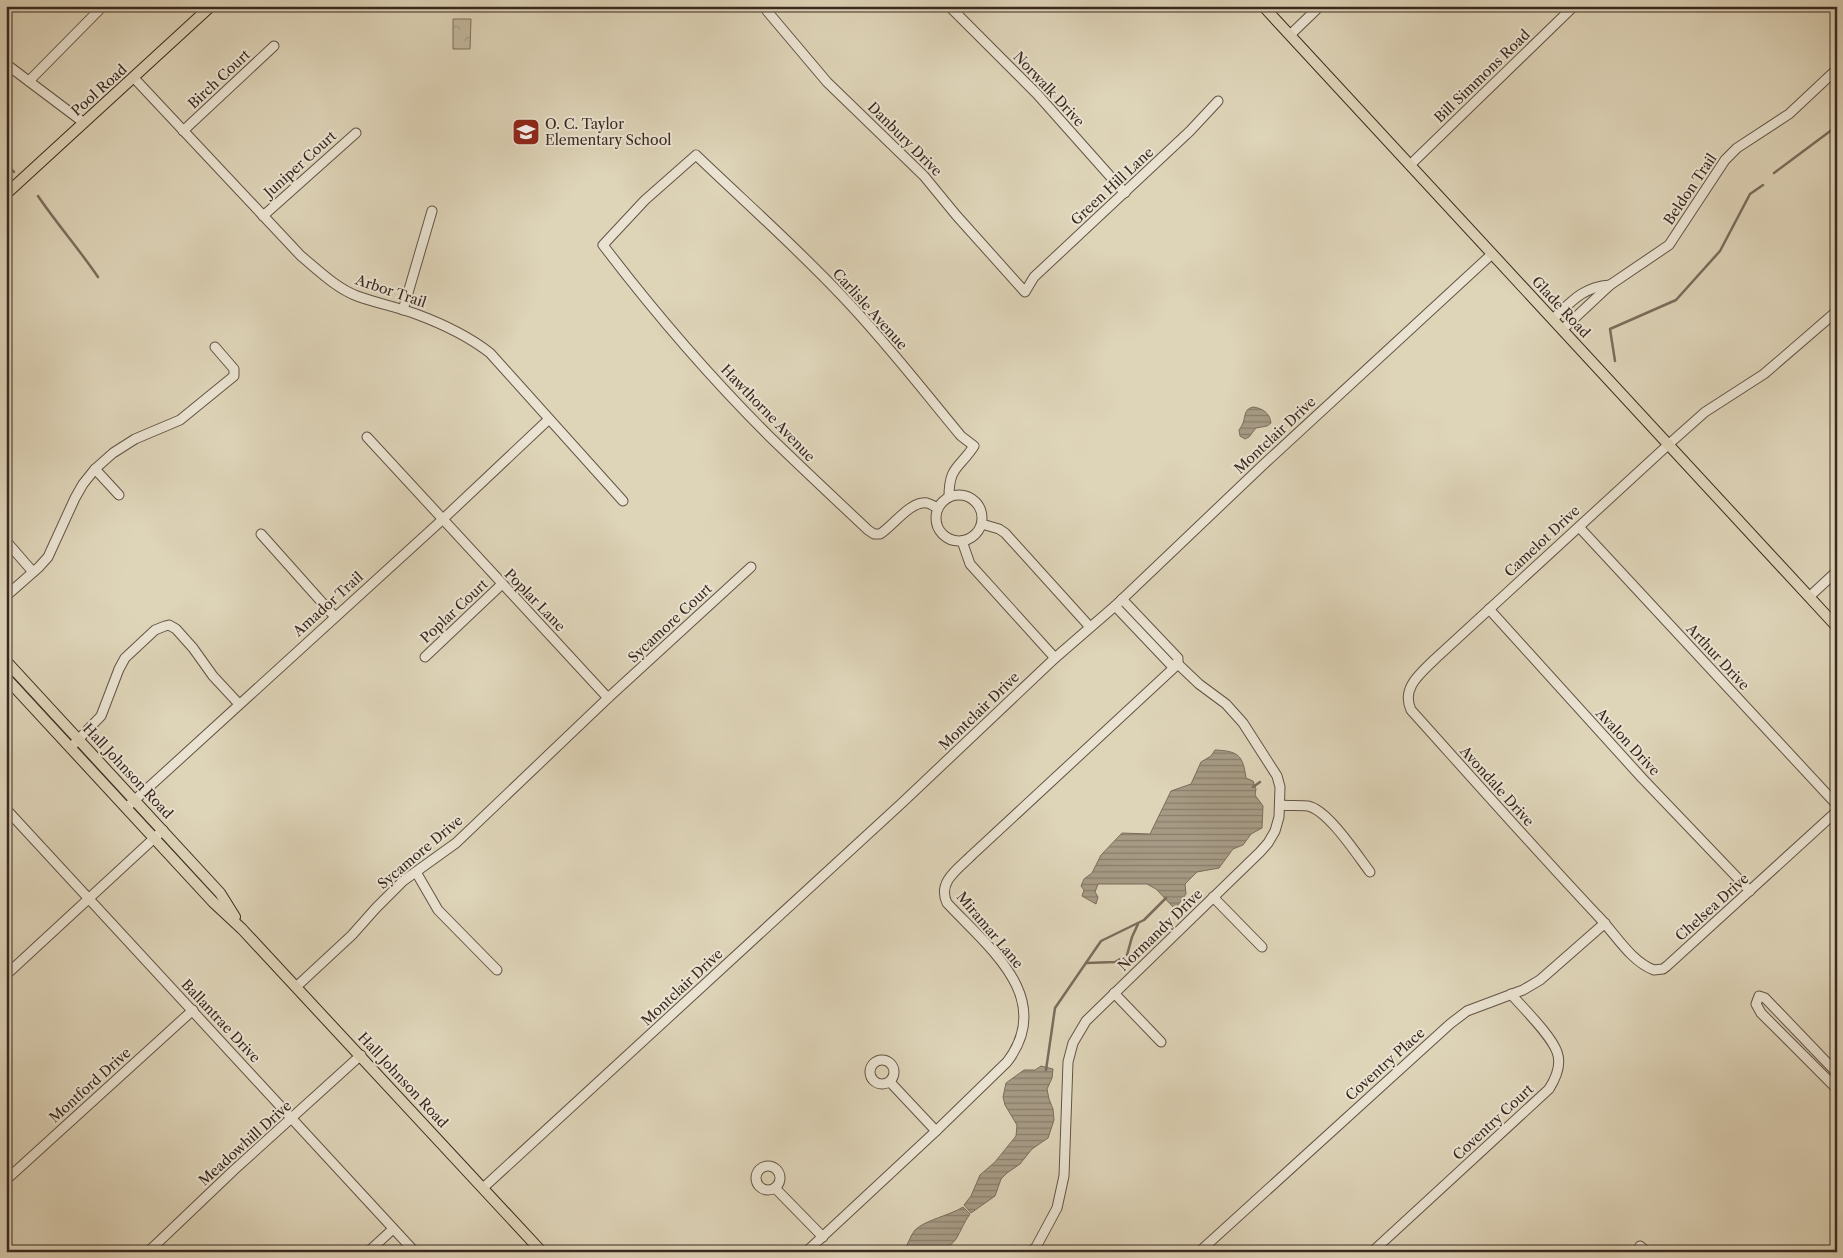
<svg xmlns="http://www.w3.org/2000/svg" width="1843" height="1258" viewBox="0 0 1843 1258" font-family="'Libre Caslon Text',serif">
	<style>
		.park { fill: url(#park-crowns); stroke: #7e705f }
		.water { fill: url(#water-rules); stroke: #7b6c5c }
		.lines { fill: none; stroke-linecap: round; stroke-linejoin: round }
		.stream { stroke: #7b6c5c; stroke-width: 2.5 }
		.minor-casing { stroke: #635346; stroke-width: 11 }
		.major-casing { stroke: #3a2820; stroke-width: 12 }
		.minor { stroke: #eae3d1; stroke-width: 9 }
		.major { stroke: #ded4b8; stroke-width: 10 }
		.labels { text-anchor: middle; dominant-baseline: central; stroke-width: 4; stroke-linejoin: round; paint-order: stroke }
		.street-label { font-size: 14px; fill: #3a2820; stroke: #eae3d1 }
		.poi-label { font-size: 14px; fill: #3a2820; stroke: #eae3d1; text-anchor: start }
	</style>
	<defs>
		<pattern id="park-crowns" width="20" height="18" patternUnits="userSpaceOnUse" patternTransform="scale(1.25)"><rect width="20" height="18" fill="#c2b79e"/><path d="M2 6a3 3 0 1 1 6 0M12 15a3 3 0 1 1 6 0" fill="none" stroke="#a79d88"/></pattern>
		<pattern id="water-rules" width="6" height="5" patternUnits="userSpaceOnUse" patternTransform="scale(1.25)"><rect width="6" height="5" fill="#a69a84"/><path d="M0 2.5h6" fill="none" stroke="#887e6c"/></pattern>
	</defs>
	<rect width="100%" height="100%" fill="#ded4b8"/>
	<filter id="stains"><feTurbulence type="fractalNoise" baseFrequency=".004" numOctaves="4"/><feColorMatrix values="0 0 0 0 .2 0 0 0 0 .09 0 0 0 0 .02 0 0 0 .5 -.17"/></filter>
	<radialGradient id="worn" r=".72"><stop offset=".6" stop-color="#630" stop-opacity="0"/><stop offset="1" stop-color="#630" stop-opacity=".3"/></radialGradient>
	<path class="park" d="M 453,19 L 471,19 L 470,49 L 453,49 Z"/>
	<g class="water">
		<path d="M 1253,407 C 1262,408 1270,413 1271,423 L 1267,426 L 1256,428 L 1249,437 L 1245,439 L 1240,436 L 1239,430 C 1248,419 1241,410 1253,407 Z"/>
		<path d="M 1215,750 C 1238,751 1243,755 1246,778 L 1253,781 L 1256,789 L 1255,795 L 1263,806 L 1262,828 L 1251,834 L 1243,845 L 1233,849 L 1219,868 L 1197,872 L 1185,884 L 1186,894 L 1175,909 L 1156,889 L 1147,884 L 1098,884 L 1095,892 L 1098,897 L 1096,904 L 1082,896 L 1084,890 L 1081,886 L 1084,879 L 1092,873 L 1101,855 L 1122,833 L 1150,834 L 1171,791 L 1191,784 L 1201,762 L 1211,756 Z"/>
		<path d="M 1041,1066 L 1053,1069 L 1052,1078 L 1047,1089 L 1049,1099 L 1053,1109 L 1054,1120 L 1048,1138 L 1032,1149 L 1020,1164 L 1007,1173 L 1001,1179 L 995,1196 L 971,1213 L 964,1205 L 971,1196 L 980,1175 L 995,1162 L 1016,1136 L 1017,1125 L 1005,1105 L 1003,1097 L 1006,1083 L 1024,1070 L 1035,1070 Z"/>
		<path d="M 963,1207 L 970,1214 C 964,1222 961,1231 956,1239 C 944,1256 922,1252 903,1252 C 908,1245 910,1236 915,1230 C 925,1220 951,1215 963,1207 Z"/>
	</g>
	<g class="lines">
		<g class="stream">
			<path d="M 6,163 L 14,172"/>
			<path d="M 1774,173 L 1833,129"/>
			<path d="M 38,196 C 57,224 79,249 98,277"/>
			<path d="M 1615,361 L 1610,329 L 1676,300 L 1720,251 L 1750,194 L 1763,185"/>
			<path d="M 1253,787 L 1260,782"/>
			<path d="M 1086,963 L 1115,962 L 1127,955 L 1132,937 L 1138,924"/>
			<path d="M 1046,1070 L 1055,1008 L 1101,941 L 1144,920 L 1166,898"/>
		</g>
		<defs>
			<g id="minor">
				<path d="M 766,6 L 767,11 L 827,82 L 924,176 L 956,215 L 1025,292 L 1034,277 L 1190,131 L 1218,101"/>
				<path d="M 949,6 L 1037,94 L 1125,193"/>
				<path d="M 1290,35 L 1320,6"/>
				<path d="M 6,64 L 83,122"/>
				<path d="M 134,78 L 301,256 C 318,270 336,288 357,296 C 376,303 397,307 416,314 C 443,324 467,335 490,353 L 623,501"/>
				<path d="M 29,81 L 103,6"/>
				<path d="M 183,131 L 274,46"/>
				<path d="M 1410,165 L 1574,6"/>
				<path d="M 263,216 L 356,133"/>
				<path d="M 403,310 L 432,211"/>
				<path d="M 1837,311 L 1764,374 L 1705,412 L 1669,444 L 1435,659 C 1420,674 1401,688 1411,710 C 1473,779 1534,848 1597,915 C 1615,933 1630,961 1654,970 L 1663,969 L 1667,966 L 1837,811"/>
				<path d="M 1553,319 C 1572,301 1583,287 1610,285"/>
				<path d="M 1563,329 L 1610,285 L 1669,245 L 1725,160 L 1737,148 L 1789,114 L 1837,69"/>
				<path d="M 367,437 L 608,698"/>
				<path d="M 95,469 L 119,495"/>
				<circle cx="959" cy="518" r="23"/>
				<path d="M 938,508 C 935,507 931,504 927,503 C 911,500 893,526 880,534 L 874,534 L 868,530 C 835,499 802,468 769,436 C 710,377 654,312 603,245 L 645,200 L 696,155 C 745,202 796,247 843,297 C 885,341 922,389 961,436 L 974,446 C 959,469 949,466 949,497"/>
				<path d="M 982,524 L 999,529 L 1005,533 L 1090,627"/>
				<path d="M 1579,527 L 1837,805"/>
				<path d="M 261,534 L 335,617"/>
				<path d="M 6,541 L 33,572"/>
				<path d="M 962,541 L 970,564 L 1055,658"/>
				<path d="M 6,596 L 39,567 L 48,557 L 75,498 L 83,484 L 95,469 L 113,453 L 135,439 L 180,420 L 234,376 L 234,369 L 215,347"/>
				<path d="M 1809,597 L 1837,571"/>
				<path d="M 1489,609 L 1642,778 L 1750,891"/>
				<path d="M 425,657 L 501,585"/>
				<path d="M 74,744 L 101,716 L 119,669 L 125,658 L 155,630 L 165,626 L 169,625 L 176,629 L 193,648 L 213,676 L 239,704"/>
				<path d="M 1280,805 C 1289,806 1299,805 1308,806 C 1328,810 1357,855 1370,872"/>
				<path d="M 126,808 L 442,520 L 548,420"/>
				<path d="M 6,809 L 415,1252"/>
				<path d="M 416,872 L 438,910 L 497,970"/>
				<path d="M 1213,897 L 1262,947"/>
				<path d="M 6,975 L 163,830"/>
				<path d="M 296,987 L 352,935 L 376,908 L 403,881 L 456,843 L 608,698 L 751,567"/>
				<path d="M 1114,993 L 1161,1042"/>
				<circle cx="882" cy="1072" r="12"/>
				<path d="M 1837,1073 L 1765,998 L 1759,996 L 1756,1004 L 1761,1013 L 1837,1089"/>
				<path d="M 890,1082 L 936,1131"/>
				<circle cx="768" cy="1178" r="12"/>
				<path d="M 6,1180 L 193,1010"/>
				<path d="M 483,1188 L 903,802 L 1055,658 L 1115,606 L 1263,465 L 1492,254"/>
				<path d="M 775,1188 L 823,1237"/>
				<path d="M 1640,1246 L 1647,1252"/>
				<path d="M 148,1252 L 234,1170 L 361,1055"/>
				<path d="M 368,1252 L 393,1229"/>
				<path d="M 806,1252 L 936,1131 L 1007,1062 C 1056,998 988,947 947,903 C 937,882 958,869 972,855 L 1178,664 L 1178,658 L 1122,599"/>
				<path d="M 1031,1252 L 1036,1247 L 1057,1208 L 1064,1176 L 1068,1062 L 1073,1043 L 1086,1021 L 1260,852 L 1268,843 L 1275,831 L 1279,817 L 1280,787 L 1277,776 L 1243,723 L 1226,704 L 1199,684 L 1178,664 L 1171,665 L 1115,606"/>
				<path d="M 1199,1252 L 1450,1024 L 1467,1011 L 1523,990 L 1540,980 L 1605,923"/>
				<path d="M 1372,1252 L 1549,1089 C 1556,1078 1562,1065 1557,1052 C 1551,1035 1523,1008 1511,994"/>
			</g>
			<g id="major">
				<path d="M 1263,6 L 1837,627"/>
				<path d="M 6,194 L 211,6"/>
				<path d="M 6,661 L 220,893 L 235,917"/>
				<path d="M 6,678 L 213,902 L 242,929 L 542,1252"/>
			</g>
		</defs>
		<use href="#minor" class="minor-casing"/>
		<use href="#major" class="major-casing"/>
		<use href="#minor" class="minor"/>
		<use href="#major" class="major"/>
	</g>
	<defs>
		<symbol id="school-square" viewBox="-11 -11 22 22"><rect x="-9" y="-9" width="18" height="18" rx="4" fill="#8f2418" stroke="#eae3d1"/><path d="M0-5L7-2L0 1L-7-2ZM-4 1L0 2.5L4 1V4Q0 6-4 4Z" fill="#fff"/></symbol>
	</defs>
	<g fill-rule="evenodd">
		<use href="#school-square" x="510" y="116" width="32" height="32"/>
	</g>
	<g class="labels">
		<g class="street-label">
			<text transform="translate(1482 76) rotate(-44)">Bill Simmons Road</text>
			<text transform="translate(219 79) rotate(-43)">Birch Court</text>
			<text transform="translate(1049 89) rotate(47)">Norwalk Drive</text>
			<text transform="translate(99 90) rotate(-42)">Pool Road</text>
			<text transform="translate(905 139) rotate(45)">Danbury Drive</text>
			<text transform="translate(300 164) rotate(-42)">Juniper Court</text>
			<text transform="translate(1112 186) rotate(-43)">Green Hill Lane</text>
			<text transform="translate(1690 189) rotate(-56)">Beldon Trail</text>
			<text transform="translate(391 291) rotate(19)">Arbor Trail</text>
			<text transform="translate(1561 307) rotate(47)">Glade Road</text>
			<text transform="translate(870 309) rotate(48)">Carlisle Avenue</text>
			<text transform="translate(768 413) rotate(46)">Hawthorne Avenue</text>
			<text transform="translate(1275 435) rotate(-43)">Montclair Drive</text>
			<text transform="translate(1542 541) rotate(-43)">Camelot Drive</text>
			<text transform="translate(535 600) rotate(46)">Poplar Lane</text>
			<text transform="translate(328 604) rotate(-42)">Amador Trail</text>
			<text transform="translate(454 611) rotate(-43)">Poplar Court</text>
			<text transform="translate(670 623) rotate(-43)">Sycamore Court</text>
			<text transform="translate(1718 657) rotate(47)">Arthur Drive</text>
			<text transform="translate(979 711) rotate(-44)">Montclair Drive</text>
			<text transform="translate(1628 742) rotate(47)">Avalon Drive</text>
			<text transform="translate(128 771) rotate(47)">Hall Johnson Road</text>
			<text transform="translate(1497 786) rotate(48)">Avondale Drive</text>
			<text transform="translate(420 852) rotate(-40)">Sycamore Drive</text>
			<text transform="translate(1712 907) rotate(-42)">Chelsea Drive</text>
			<text transform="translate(990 930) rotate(50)">Miramar Lane</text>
			<text transform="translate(1160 930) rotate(-44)">Normandy Drive</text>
			<text transform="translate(682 987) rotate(-43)">Montclair Drive</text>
			<text transform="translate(221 1021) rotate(47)">Ballantrae Drive</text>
			<text transform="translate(1385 1064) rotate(-42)">Coventry Place</text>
			<text transform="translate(403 1080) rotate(47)">Hall Johnson Road</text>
			<text transform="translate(90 1085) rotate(-42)">Montford Drive</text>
			<text transform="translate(1493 1122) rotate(-43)">Coventry Court</text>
			<text transform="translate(245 1143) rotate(-42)">Meadowhill Drive</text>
		</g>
		<g class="poi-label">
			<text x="545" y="124">O. C. Taylor<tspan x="545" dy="16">Elementary School</tspan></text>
		</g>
	</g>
	<rect width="1843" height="1258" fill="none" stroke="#ded4b8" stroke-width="25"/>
	<rect x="8" y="8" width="1828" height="1243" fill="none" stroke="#3a2820" stroke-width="2.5"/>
	<rect x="12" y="12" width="1818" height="1233" fill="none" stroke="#3a2820"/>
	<rect width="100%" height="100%" filter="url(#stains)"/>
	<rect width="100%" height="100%" fill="url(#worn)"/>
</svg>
